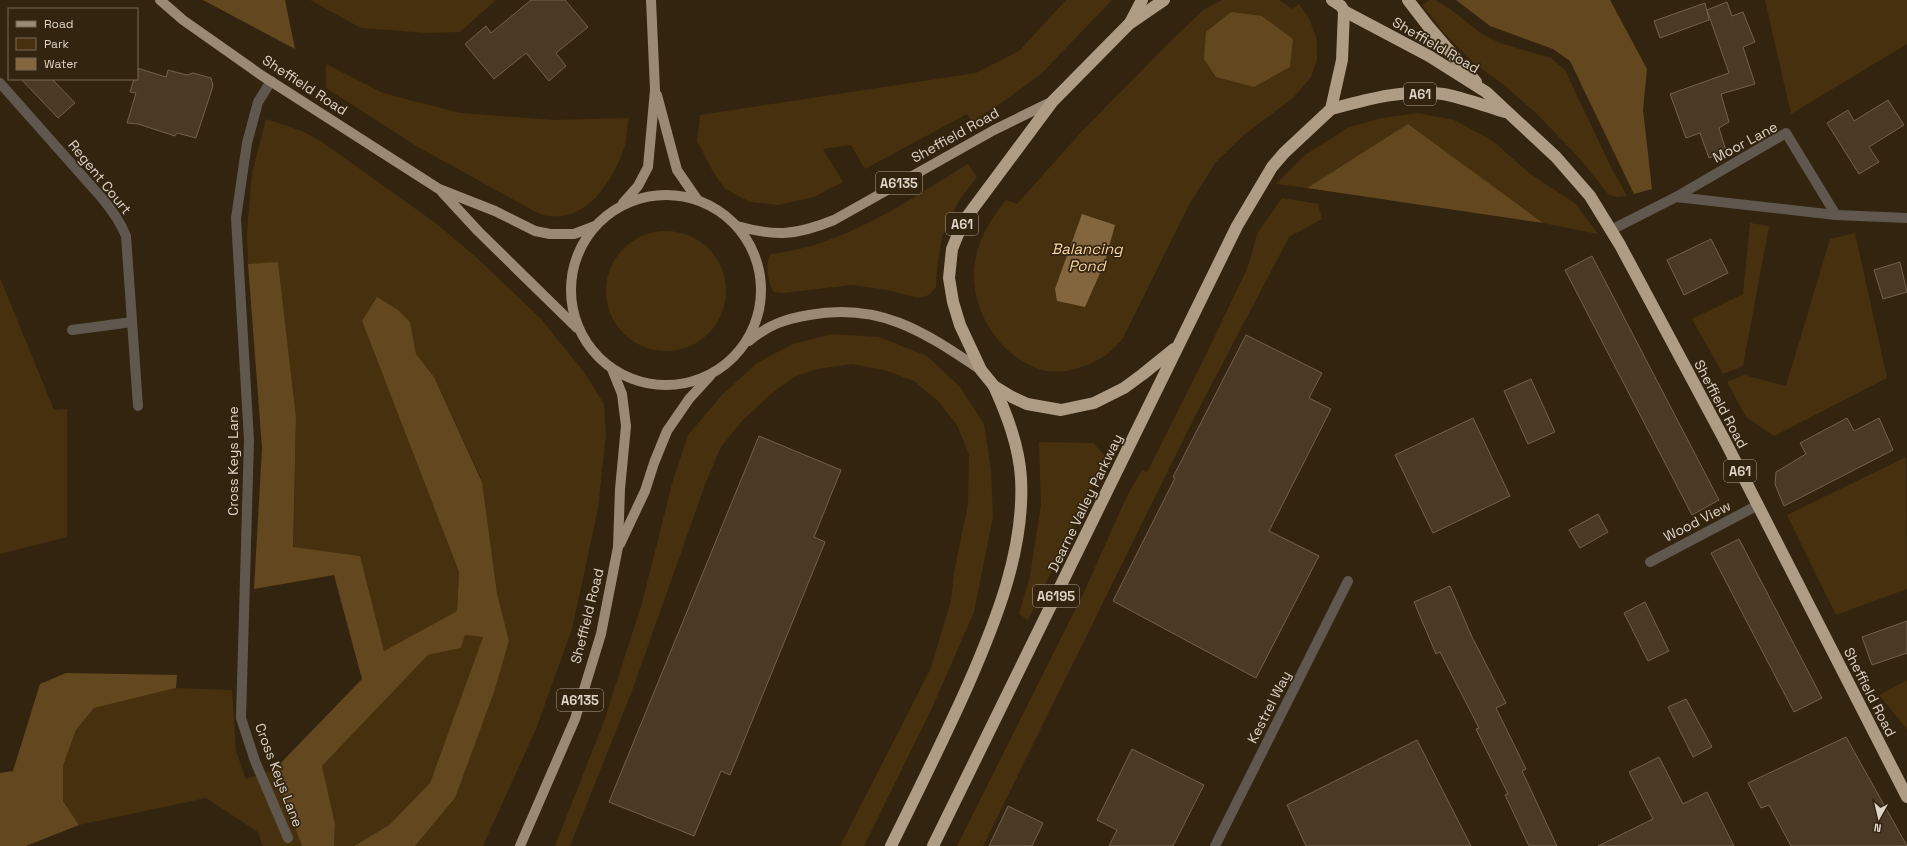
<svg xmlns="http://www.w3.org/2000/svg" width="1907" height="846" viewBox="0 0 1907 846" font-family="'Space Grotesk',sans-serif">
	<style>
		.green { fill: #47300d }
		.forest { fill: #63471f }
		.water { fill: #83653e }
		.building { fill: #4a3a25; stroke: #72614b }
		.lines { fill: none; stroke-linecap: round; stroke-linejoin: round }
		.minor { stroke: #60584f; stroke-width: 10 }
		.major { stroke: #998975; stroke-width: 10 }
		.highway { stroke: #af9c84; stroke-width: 12 }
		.labels { text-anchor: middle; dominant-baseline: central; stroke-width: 3.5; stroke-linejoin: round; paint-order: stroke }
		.shield { fill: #33240f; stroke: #ab9f90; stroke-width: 1 }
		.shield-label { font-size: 13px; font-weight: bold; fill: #ded4c8 }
		.street-label { font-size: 14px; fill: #ded4c8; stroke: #33240f }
		.water-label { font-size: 15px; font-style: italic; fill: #fcd5a3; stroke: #33240f }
	</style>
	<rect width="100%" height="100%" fill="#33240f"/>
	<g class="green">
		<path d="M 310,0 L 496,0 L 460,32 L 427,33 L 361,28 Z"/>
		<path d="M 1066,0 L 1112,0 L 1040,75 L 1004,101 L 972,122 L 967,114 L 865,169 L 851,145 L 823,149 L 843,182 L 814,197 L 778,205 L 750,202 L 725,189 L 712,170 L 697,141 L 700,115 L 976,73 L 1019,51 Z"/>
		<path d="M 1222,0 L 1279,0 L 1292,9 L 1299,4 L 1309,18 L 1317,40 L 1317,60 L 1311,77 L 1293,98 L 1244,135 L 1216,162 L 1190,203 L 1123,338 C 1118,343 1112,351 1106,355 C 1090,366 1062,376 1042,370 C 1001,358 972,313 974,271 C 976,243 989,221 1006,200 L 1017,204 L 1083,130 L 1169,43 L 1203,10 Z"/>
		<path d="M 1430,0 L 1435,0 L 1450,9 L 1482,34 L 1500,43 L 1551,58 L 1565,70 L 1610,165 L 1627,196 L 1616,197 L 1608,194 L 1581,160 L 1538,115 L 1504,85 L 1475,64 L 1444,33 L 1422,5 Z"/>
		<path d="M 1765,0 L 1907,0 L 1907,44 L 1791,114 Z"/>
		<path d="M 326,64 L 383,93 L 460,113 L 553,120 L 629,118 C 627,126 627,136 625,145 C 615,177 589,222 548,216 C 544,216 539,213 534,211 L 418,147 L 326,88 Z"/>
		<path d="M 1418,113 L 1454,120 L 1493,141 L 1529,173 L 1576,204 L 1598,234 L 1543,223 L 1408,125 L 1307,188 L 1276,184 L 1305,155 L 1349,127 L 1382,118 Z"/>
		<path d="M 266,119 L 302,131 L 322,142 L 437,224 L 477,258 L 541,319 L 584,372 L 604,404 L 606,434 L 598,509 L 572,629 L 536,729 L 483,846 L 415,846 L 455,798 L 509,642 L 497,593 L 481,478 L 434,377 L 416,358 L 410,322 L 362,321 L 459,572 L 457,611 L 384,651 L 359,556 L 293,548 L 296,425 L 278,263 L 248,264 L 247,232 L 252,173 Z"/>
		<path d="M 968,164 L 977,177 L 959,200 L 942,237 L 937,269 L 936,287 L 929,295 L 918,298 L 888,290 L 852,285 L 783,293 L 774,292 C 768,285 764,261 771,254 C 844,246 907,201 968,164 Z"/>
		<path d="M 1282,198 L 1318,204 L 1322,219 L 1289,237 L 1194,418 L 983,846 L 957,846 L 1084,592 L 1127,496 L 1142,470 L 1147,472 L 1197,373 L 1247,269 L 1258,232 Z"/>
		<path d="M 1750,223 L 1769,226 L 1743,366 L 1723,374 L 1692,319 L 1743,294 Z"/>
		<circle cx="666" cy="291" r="60"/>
		<path d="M 1855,233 L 1887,378 L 1774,436 L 1746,417 L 1727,382 L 1744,375 L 1786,386 L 1830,239 Z"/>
		<path d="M 0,278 L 54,410 L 67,409 L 67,537 L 0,554 Z"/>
		<path d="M 832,334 L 879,337 L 927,356 L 960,387 L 984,424 L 991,470 L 993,517 L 974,612 L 932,708 L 864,846 L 840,846 L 930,670 L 951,601 L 954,573 L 968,504 L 969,455 L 957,425 L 938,401 L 914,381 L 888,371 L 852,364 L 817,369 L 794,377 L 771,394 L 742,421 L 721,447 L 706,482 L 632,691 L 570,846 L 555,846 L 604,721 L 642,603 L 673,480 L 688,435 L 722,395 L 757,363 L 793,344 Z"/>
		<path d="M 1039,442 L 1093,443 L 1106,457 L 1028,620 L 1019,614 L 1030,576 L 1041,505 Z"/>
		<path d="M 1906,457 L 1907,589 L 1836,615 L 1787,515 Z"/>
		<path d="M 465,635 L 483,637 L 430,783 L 389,825 L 354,846 L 334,846 L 335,829 L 322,766 L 428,655 L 461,648 Z"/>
		<path d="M 1907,680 L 1907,729 L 1879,695 Z"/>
		<path d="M 176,688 L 232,690 L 236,751 L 246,779 L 274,770 L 302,846 L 263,846 L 258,832 L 206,798 L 79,825 L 63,801 L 63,766 L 76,730 L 94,708 Z"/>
	</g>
	<g class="forest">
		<path d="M 203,0 L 285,0 L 295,49 Z"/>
		<path d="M 1456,0 L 1610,0 L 1647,69 L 1643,110 L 1652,189 L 1634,194 L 1570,61 L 1553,49 L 1490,26 Z"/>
		<path d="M 1231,12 L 1262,16 L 1293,39 L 1290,67 L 1254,87 L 1216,77 L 1204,59 L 1206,32 Z"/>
		<path d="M 1408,124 L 1543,223 L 1307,188 Z"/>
		<path d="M 278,262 L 296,418 L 293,547 L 360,556 L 384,651 L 457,611 L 459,572 L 362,321 L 377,297 L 398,310 L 410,322 L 416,354 L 434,377 L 482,482 L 497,593 L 509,641 L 494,692 L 455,798 L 415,846 L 354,846 L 389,825 L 430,783 L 483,637 L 465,635 L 461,648 L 428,655 L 322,766 L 335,824 L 334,846 L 302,846 L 274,770 L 362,679 L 334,575 L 254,589 L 262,448 L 248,264 Z"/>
		<path d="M 66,673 L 177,675 L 176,688 L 94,708 L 76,730 L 63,766 L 63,801 L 79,825 L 26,846 L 0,846 L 0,773 L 13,771 L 40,684 Z"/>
	</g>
	<path class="water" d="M 1082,214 L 1115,225 L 1105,262 L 1085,307 L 1057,301 L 1055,289 Z"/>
	<g class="building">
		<path d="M 531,0 L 565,0 L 588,27 L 556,53 L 566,66 L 549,81 L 526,53 L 494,79 L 465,44 L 486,26 L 491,33 Z"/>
		<path d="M 1727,2 L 1732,16 L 1743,12 L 1755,42 L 1743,47 L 1755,84 L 1721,94 L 1729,122 L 1719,128 L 1726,151 L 1709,158 L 1700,133 L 1686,138 L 1670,94 L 1729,73 L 1707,10 Z"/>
		<path d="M 1705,3 L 1709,20 L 1660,38 L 1654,21 Z"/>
		<path d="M 137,68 L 166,77 L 168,70 L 187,75 L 193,73 L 211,78 L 213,86 L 196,138 L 177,133 L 175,136 L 138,124 L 127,123 L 136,93 L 130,92 L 134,79 L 137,79 Z"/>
		<path d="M 21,79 L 52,79 L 75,103 L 58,118 Z"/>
		<path d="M 1888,100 L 1904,125 L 1869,147 L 1879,162 L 1859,174 L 1827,123 L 1848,110 L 1854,121 Z"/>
		<path d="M 1711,239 L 1728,273 L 1684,295 L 1667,260 Z"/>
		<path d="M 1592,256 L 1719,500 L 1692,515 L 1565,270 Z"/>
		<path d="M 1900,262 L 1907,292 L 1883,299 L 1874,270 Z"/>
		<path d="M 1246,335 L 1322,373 L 1309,398 L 1331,409 L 1269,531 L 1319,556 L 1256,678 L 1113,601 L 1175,478 L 1173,477 Z"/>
		<path d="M 1531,379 L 1555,432 L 1528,444 L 1504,391 Z"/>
		<path d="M 1473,418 L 1510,496 L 1433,533 L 1395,455 Z"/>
		<path d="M 1847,418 L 1854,431 L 1879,418 L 1893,450 L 1784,506 L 1775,484 L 1776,472 L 1806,454 L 1800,443 Z"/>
		<path d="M 759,436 L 841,470 L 814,537 L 825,542 L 730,775 L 721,771 L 694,836 L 609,802 Z"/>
		<path d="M 1598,514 L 1608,532 L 1580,548 L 1569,530 Z"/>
		<path d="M 1739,539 L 1822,698 L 1794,712 L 1711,553 Z"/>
		<path d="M 1450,586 L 1472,637 L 1506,703 L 1496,708 L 1526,769 L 1522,771 L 1557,846 L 1529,846 L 1505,795 L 1508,794 L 1476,729 L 1479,728 L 1440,652 L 1436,654 L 1414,602 Z"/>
		<path d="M 1645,602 L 1669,651 L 1648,661 L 1624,613 Z"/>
		<path d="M 1907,621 L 1907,653 L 1872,665 L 1862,637 Z"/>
		<path d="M 1686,699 L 1712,747 L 1693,757 L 1668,707 Z"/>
		<path d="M 1846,737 L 1907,846 L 1791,846 L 1769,805 L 1761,808 L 1748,783 Z"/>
		<path d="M 1417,740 L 1471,846 L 1306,846 L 1287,805 Z"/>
		<path d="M 1132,749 L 1204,785 L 1173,846 L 1109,846 L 1117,830 L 1097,820 Z"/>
		<path d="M 1659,757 L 1683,804 L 1707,792 L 1734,846 L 1598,846 L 1653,819 L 1629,772 Z"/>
		<path d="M 1008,806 L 1043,823 L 1032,846 L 989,846 Z"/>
	</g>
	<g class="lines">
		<g class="minor">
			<path d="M 271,81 L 258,102 L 247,143 L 236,218 L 249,440 L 241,718 L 255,761 L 288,838"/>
			<path d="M 0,83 L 101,197 C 112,210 120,221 126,236 L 138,406"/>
			<path d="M 1676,197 L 1786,133 L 1836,215"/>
			<path d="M 1611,230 L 1676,197 L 1836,215 L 1907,218"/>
			<path d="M 72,330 L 132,322"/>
			<path d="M 1650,562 L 1758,505"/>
			<path d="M 1215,846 L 1348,581"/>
		</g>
		<g class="major">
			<path d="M 160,0 L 183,20 L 261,75 L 439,189 L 495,211 L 535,231 L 550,234 L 574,234 L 595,226"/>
			<path d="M 657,95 L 677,170 L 697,199"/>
			<path d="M 442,192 L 478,231 L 577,328"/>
			<circle cx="666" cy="290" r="95"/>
			<path d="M 623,203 L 638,186 L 648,167 L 655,90 L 651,0"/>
			<path d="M 737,226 C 776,237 797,235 834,220 L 994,130 L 1053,101"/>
			<path d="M 749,341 C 768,325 785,319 809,315 C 881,302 924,332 981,370"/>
			<path d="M 620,544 L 645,491 L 654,463 L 667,431 L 689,399 L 710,376"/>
			<path d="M 520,846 L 575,719 L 601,634 L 618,547 L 620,489 L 626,426 L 622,394 L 612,369"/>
		</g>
		<g class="highway">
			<path d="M 1164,0 L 1129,24 L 1053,101 L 963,222 L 952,249 L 949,278 L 953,302 L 960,325 L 981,370 L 994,386 L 1012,397 L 1027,404 L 1061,410 L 1094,403 L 1124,388 L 1143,374 L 1174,349"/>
			<path d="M 1408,0 L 1428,26 L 1476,82"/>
			<path d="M 1344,11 L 1429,56 L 1486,92 L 1556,157 L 1590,196 L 1620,245 L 1725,441 L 1907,797"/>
			<path d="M 1130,23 L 1142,0"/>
			<path d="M 1331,109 C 1365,100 1407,88 1443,94 C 1464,98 1485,106 1505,112"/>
			<path d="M 891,846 C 917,793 944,739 968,685 C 996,621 1025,549 1021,478 C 1019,446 1007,415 994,386"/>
			<path d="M 933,846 L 1237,226 L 1272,167 L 1284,153 L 1331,109 L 1342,60 L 1344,11 L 1341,6 L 1332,0"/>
		</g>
	</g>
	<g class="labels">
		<g class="shield">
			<rect x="1404" y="83" width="32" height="22" rx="3"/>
			<rect x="876" y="172" width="46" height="22" rx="3"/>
			<rect x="946" y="213" width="32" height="22" rx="3"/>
			<rect x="1724" y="460" width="32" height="22" rx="3"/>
			<rect x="1033" y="585" width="46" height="22" rx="3"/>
			<rect x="557" y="689" width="46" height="22" rx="3"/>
		</g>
		<g class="shield-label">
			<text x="1420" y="94">A61</text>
			<text x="899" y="183">A6135</text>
			<text x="962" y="224">A61</text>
			<text x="1740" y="471">A61</text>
			<text x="1056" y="596">A6195</text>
			<text x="580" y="700">A6135</text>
		</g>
		<g class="street-label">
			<text transform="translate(1436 45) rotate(30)">Sheffield Road</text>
			<text transform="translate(305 85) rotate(33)">Sheffield Road</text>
			<text transform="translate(955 135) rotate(-29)">Sheffield Road</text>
			<text transform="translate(1745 142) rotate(-28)">Moor Lane</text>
			<text transform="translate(100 177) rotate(51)">Regent Court</text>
			<text transform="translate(1721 404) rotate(62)">Sheffield Road</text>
			<text transform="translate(233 461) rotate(-90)">Cross Keys Lane</text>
			<text transform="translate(1085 503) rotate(-64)">Dearne Valley Parkway</text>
			<text transform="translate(1697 521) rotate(-27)">Wood View</text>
			<text transform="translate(587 616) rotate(-76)">Sheffield Road</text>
			<text transform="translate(1870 692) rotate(63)">Sheffield Road</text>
			<text transform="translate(1269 707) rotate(-63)">Kestrel Way</text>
			<text transform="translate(279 775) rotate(69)">Cross Keys Lane</text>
		</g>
		<g class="water-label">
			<text x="1087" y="248">Balancing<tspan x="1087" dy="17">Pond</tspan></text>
		</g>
	</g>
	<rect x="8" y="8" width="130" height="72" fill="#33240f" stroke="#776a59"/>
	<rect x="16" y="21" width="20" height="6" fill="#998975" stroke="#776a59"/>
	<text x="44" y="28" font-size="12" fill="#ded4c8">Road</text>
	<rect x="16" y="38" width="20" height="12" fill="#47300d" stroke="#776a59"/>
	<text x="44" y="48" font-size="12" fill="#ded4c8">Park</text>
	<rect x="16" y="58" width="20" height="12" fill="#83653e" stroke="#776a59"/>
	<text x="44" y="68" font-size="12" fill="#ded4c8">Water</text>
	<g transform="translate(1879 818) rotate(188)" stroke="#33240f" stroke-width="3" paint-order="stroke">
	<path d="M0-3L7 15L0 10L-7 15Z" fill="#ded4c8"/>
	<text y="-6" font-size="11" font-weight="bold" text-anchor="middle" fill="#ded4c8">N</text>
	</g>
</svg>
